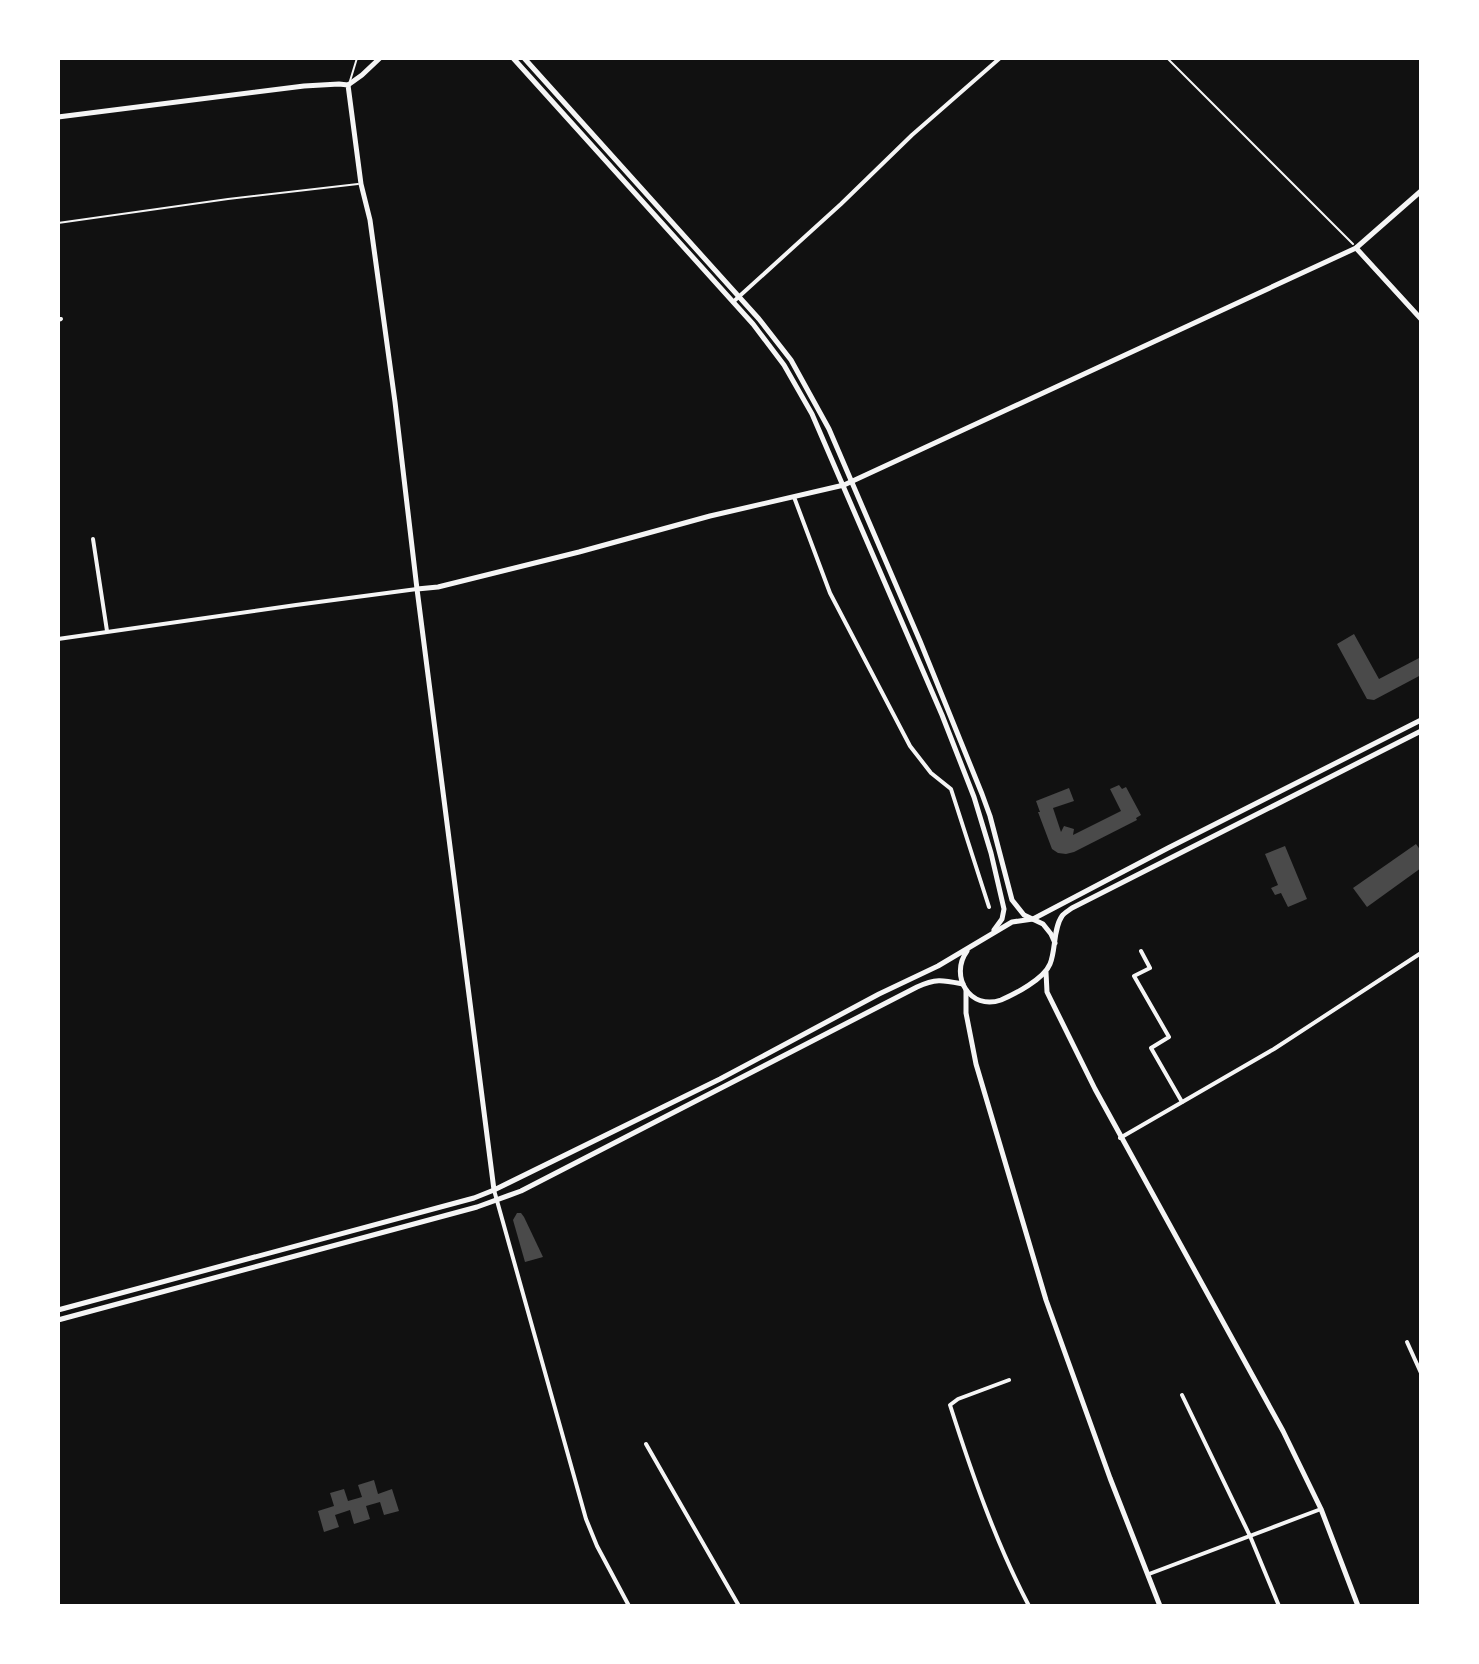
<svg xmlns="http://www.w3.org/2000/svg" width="1479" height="1664" viewBox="0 0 1479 1664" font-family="Overpass,sans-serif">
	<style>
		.building { fill: #4a4a4a }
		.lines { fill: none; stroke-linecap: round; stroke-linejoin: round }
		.path { stroke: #f5f5f5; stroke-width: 2 }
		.service { stroke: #f5f5f5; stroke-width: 2 }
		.minor { stroke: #f5f5f5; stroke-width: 4 }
		.tertiary { stroke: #f5f5f5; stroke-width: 5 }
		.secondary { stroke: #f5f5f5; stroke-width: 5 }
	</style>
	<rect width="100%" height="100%" fill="#111"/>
	<g class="building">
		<path d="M 1354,634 L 1379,679 L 1421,657 L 1421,675 L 1374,700 L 1367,699 L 1337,644 Z"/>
		<path d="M 1119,785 L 1122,789 L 1126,787 L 1141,815 L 1136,818 L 1137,820 L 1074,852 L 1066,854 L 1058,853 L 1052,849 L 1038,812 L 1040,812 L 1036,801 L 1069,788 L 1074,801 L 1053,808 L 1061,832 L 1064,826 L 1074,829 L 1073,835 L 1121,811 L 1110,789 Z"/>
		<path d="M 1416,844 L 1421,851 L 1421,868 L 1367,907 L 1353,888 Z"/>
		<path d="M 1285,846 L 1307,899 L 1288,907 L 1281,893 L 1275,895 L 1271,888 L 1278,885 L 1265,854 Z"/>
		<path d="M 517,1213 L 521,1213 L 524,1217 L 543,1257 L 525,1262 L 513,1220 Z"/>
		<path d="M 374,1480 L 378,1494 L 392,1489 L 399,1511 L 384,1515 L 380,1502 L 366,1506 L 370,1519 L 354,1524 L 350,1510 L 335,1515 L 339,1527 L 324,1532 L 318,1511 L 334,1506 L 330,1493 L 344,1489 L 348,1501 L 362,1497 L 358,1485 Z"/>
	</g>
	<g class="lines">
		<path class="path" d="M 1167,58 L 1353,244"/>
		<g class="service">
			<path d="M 350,81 L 357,58"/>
			<path d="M 58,223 L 228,199 L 358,184"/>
		</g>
		<g class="minor">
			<path d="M 733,302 L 841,204 L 912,135 L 1000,58"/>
			<path d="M 58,320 L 61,319"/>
			<path d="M 794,497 L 830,593 L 910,746 L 931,773 L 951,789 L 989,907"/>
			<path d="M 93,539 L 107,631"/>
			<path d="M 58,639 L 296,605 L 417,589"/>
			<path d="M 1141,951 L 1150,968 L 1134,976 L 1169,1037 L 1151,1048 L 1182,1102"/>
			<path d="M 1120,1138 L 1274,1049 L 1421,953"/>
			<path d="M 494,1190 L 586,1519 L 597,1546 L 629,1606"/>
			<path d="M 1407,1342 L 1421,1373"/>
			<path d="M 1009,1380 L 958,1399 L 950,1405 C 972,1474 996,1543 1029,1606"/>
			<path d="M 1182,1395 L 1250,1536 L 1279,1606"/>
			<path d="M 646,1444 L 739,1606"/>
			<path d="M 1149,1574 L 1321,1509"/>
		</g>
		<path class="tertiary" d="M 348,85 L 362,75 L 380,58"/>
		<g class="secondary">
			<path d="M 513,58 L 753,324 L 784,365 L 812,414 L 942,715 L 974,797 L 991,853 L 1004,909 L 1002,919 L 994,930"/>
			<path d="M 524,58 L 759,319 L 791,360 L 829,429 L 920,641 L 982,794 L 990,816 L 1012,900 L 1024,915 L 1043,924 L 1051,934 L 1055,943"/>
			<path d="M 58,117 L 304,86 L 339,84 L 348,85 L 361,184 L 370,220 L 395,402 L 417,589 L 494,1190"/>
			<path d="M 1356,248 L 1421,319"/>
			<path d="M 417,589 L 438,587 L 579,552 L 710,516 L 844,485 L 1356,248 L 1421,191"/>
			<path d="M 967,951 C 949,976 970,1011 1001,1000 C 1015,994 1044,979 1050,964 C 1056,950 1053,929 1062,916 C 1064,913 1068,911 1072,908 L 1421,731"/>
			<path d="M 1046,972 L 1047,992 L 1095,1089 L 1283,1431 L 1321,1509 L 1358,1606"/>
			<path d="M 966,990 L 966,1013 L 976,1064 L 1046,1300 L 1110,1478 L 1160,1606"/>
			<path d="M 58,1310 L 474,1198 L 494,1190 L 720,1079 L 879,994 L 938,966 L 1012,922 L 1033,919 L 1168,848 L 1421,720"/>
			<path d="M 58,1320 L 477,1207 L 521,1191 L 917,987 C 936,978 943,980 963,984"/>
		</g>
	</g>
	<rect width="1479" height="1664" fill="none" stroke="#ffffff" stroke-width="120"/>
</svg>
